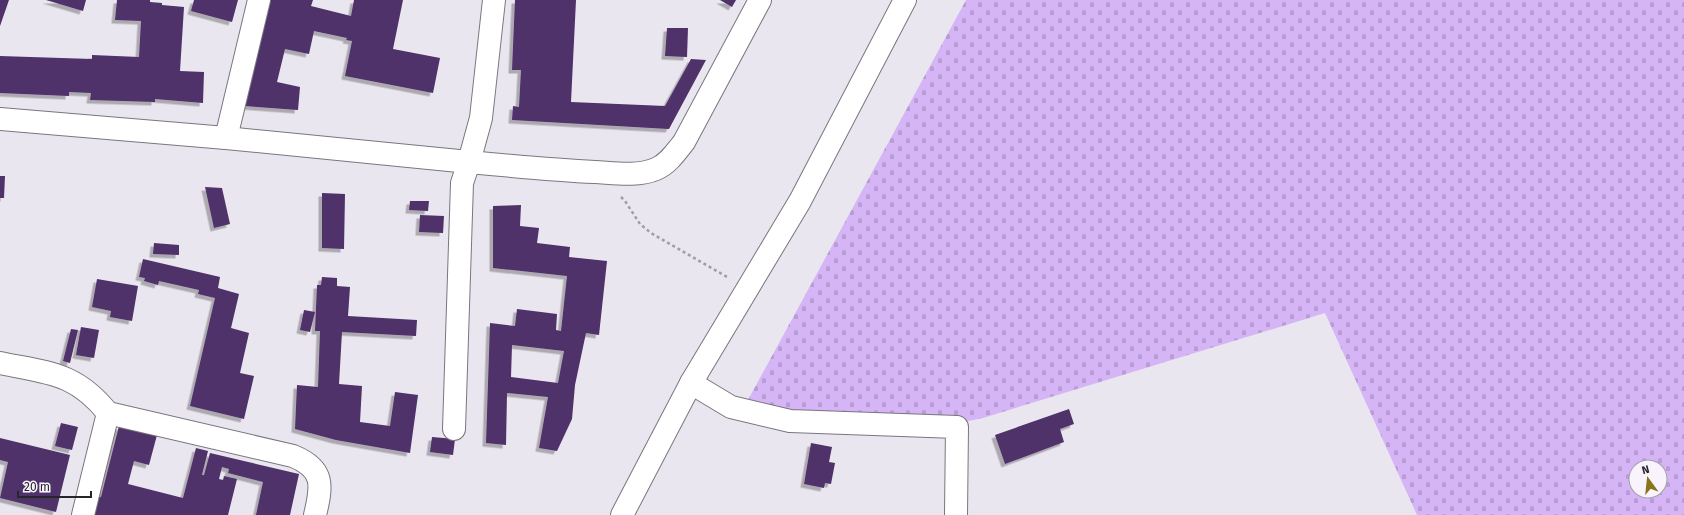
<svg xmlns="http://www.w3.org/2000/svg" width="1684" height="515" viewBox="0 0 1684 515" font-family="'Fira Sans',sans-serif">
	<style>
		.cemetery { fill: url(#cemetery-stones); fill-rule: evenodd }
		.building { fill: #4f3069; fill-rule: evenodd; filter: url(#shadow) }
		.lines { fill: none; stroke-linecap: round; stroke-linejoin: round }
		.minor-casing { stroke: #7a767f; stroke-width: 24 }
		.path { stroke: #a09da4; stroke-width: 2.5; stroke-dasharray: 3 3; stroke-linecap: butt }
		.minor { stroke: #fff; stroke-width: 22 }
	</style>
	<defs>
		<pattern id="cemetery-stones" width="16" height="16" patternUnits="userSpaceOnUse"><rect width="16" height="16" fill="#d6b5f7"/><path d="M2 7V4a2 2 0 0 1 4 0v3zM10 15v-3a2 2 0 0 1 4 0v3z" fill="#b89cd4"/></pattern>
		<filter id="shadow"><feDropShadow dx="-3.5" dy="3.5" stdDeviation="0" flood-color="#0004"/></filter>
	</defs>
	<rect width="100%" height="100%" fill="#eae6ef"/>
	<path class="cemetery" d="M 966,0 L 1684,0 L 1684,515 L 1417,515 L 1325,313 L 983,418 L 924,430 L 743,409 ZM 1636,467 L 1660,467 L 1660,491 L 1636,491 Z"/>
	<g class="building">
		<path d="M 0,0 L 9,0 L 0,26 Z"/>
		<path d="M 46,0 L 86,0 L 83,11 Z"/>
		<path d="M 117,0 L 150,0 L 150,2 L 162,3 L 162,5 L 184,7 L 180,71 L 204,72 L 203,103 L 155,99 L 155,102 L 90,100 L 91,93 L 69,92 L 69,96 L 0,93 L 0,56 L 92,59 L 92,55 L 139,57 L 141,21 L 115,20 Z"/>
		<path d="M 194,0 L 238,0 L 232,22 L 191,11 Z"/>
		<path d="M 270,0 L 313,0 L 311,6 L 351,16 L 354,0 L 403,0 L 393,49 L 440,58 L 433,93 L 345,76 L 352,41 L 346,40 L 347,38 L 314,31 L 309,54 L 285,49 L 277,82 L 300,87 L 298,110 L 245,106 Z"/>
		<path d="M 515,0 L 576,0 L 571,102 L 665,106 L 691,59 L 706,60 L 669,129 L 512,120 L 513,106 L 519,107 L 521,70 L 512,70 Z"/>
		<path d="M 720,0 L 736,0 L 732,7 Z"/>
		<path d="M 667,28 L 688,28 L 687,57 L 665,56 Z"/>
		<path d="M 0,176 L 5,176 L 4,198 L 0,198 Z"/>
		<path d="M 205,187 L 222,188 L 230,224 L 214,228 Z"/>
		<path d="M 322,193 L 345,194 L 344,249 L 322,248 Z"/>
		<path d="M 410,201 L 429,201 L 428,211 L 409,210 Z"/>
		<path d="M 521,205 L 520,226 L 539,228 L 537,243 L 570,247 L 569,257 L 607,261 L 599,335 L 586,333 L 575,385 L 572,419 L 557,451 L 539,448 L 548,397 L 507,393 L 506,445 L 486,443 L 490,323 L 515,326 L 517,309 L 557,314 L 556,330 L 561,331 L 567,276 L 493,268 L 493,206 ZM 512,345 L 564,351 L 558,383 L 511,377 Z"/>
		<path d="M 420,215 L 444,216 L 443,233 L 419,232 Z"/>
		<path d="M 154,243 L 179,245 L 179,255 L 153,254 Z"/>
		<path d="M 143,259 L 220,277 L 218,288 L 239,294 L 231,328 L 249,333 L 240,373 L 254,376 L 244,419 L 190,406 L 215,298 L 198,294 L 199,290 L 159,281 L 158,285 L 144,281 L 145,278 L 139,277 Z"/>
		<path d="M 322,277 L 337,278 L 337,286 L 350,287 L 348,316 L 417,320 L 416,336 L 342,332 L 339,384 L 362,386 L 360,422 L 390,426 L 395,392 L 418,395 L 410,453 L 336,440 L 295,429 L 297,385 L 318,387 L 320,331 L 315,331 L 317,285 L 321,285 Z"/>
		<path d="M 97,279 L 138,286 L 132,321 L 110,317 L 111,311 L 92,307 Z"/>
		<path d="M 304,310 L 315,312 L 310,332 L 300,330 Z"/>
		<path d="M 81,327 L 99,330 L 94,358 L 76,355 Z"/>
		<path d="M 71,329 L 78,330 L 70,363 L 63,361 Z"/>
		<path d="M 1069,409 L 1074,424 L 1060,429 L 1064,442 L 1005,464 L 995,435 Z"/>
		<path d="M 61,423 L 78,427 L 72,450 L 55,446 Z"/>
		<path d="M 119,426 L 157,435 L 149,465 L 134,461 L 128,484 L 183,498 L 196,448 L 208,451 L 202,475 L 204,475 L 210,453 L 299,474 L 290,515 L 256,515 L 263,482 L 228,473 L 229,469 L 222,467 L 219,479 L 223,480 L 224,476 L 237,479 L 228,515 L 94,515 L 99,497 L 101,497 Z"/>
		<path d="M 432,437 L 455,439 L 453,455 L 430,452 Z"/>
		<path d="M 0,438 L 70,455 L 56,512 L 0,498 L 8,462 L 0,460 Z"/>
		<path d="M 811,443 L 832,447 L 829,462 L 835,463 L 831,484 L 825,483 L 824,488 L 804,484 Z"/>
	</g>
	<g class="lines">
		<defs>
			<g id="minor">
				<path d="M 0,119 L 226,138 L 469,162 L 481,118 L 494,0"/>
				<path d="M 226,138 L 259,0"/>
				<path d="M 0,363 C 48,373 75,372 108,413 L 293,456 C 325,469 322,486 315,515"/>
				<path d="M 691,383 L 731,407 L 790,421 L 957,427 L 956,515"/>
				<path d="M 454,429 L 462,183 L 469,162 C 511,166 553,170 595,172 C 614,173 637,177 656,169 C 668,164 676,152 684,142 L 760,0"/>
				<path d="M 83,515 L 108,413"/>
				<path d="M 622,515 L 691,383 L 800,201 L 905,0"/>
			</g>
		</defs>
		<use href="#minor" class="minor-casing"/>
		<path class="path" d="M 621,197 L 625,201 L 640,224 L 651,233 L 727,277"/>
		<use href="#minor" class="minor"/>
	</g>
	<g transform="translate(1648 479) rotate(345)"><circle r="19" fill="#f8f3fd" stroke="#a4a1a8"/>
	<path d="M0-3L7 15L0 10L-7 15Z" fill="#877518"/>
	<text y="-6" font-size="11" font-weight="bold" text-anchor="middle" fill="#272529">N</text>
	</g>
	<path d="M18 491v6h73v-6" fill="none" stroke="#272529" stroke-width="2"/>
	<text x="24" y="491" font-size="12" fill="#272529" stroke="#f8f3fd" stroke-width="3" paint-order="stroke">20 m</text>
</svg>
